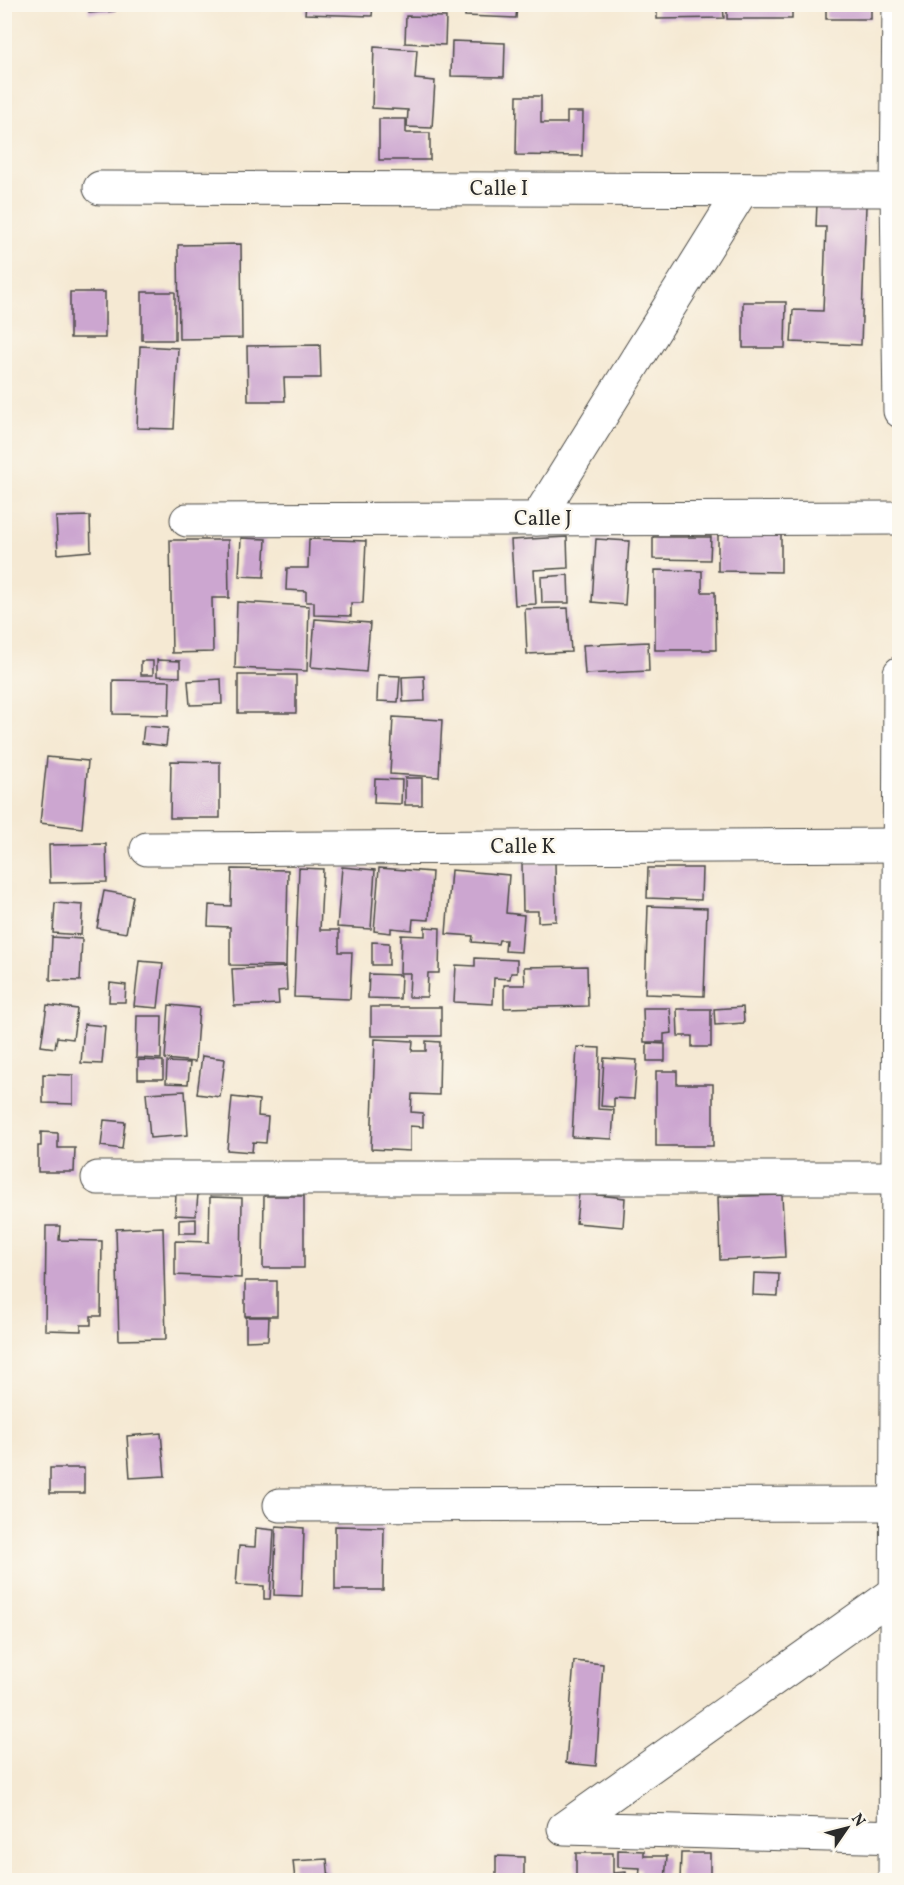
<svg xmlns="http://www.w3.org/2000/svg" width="904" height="1885" viewBox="0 0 904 1885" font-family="Vollkorn,serif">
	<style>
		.building { fill: #cca6d0 }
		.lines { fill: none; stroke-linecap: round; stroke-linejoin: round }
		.street-casing { stroke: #494844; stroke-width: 35 }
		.street { stroke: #fff; stroke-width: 33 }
		.labels { text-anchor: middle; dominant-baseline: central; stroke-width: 5; stroke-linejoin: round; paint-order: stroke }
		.street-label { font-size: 21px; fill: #2b2b2b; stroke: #fbf7ec }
	</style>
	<rect width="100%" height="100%" fill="#fbf7ec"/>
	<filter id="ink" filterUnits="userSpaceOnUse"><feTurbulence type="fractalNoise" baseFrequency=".0167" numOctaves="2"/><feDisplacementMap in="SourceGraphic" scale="12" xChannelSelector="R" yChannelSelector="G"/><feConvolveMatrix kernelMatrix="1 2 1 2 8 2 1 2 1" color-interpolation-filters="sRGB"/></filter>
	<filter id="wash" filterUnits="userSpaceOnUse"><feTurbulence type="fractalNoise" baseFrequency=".008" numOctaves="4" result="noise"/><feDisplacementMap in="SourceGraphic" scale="24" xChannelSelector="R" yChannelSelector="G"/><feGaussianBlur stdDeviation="1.35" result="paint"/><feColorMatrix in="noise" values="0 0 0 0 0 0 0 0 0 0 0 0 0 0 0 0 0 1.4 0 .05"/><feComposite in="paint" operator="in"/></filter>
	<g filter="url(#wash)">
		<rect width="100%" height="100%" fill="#f5e9d3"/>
		<g id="blocks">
			<g class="building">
				<path d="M 88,4 L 114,4 L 115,11 L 89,13 Z"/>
				<path d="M 306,4 L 373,4 L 372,16 L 305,14 Z"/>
				<path d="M 465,4 L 517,4 L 516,18 L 465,16 Z"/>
				<path d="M 657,4 L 723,4 L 724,18 L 657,19 Z"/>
				<rect x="727" y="4" width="65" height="15"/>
				<rect x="826" y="4" width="45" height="15"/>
				<path d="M 406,16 L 446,17 L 445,45 L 405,43 Z"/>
				<path d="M 452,41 L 505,43 L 504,77 L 451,76 Z"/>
				<path d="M 374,47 L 417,50 L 415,79 L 435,81 L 432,128 L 407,127 L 408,110 L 372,108 Z"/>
				<path d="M 517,96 L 541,96 L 541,123 L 567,123 L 567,112 L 583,112 L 582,156 L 516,155 Z"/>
				<path d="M 379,119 L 406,119 L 406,133 L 430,133 L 430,160 L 379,160 Z"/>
				<path d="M 817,203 L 866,206 L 861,345 L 791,342 L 793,310 L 823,311 L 826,227 L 816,227 Z"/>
				<path d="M 241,244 L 242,338 L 179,339 L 178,245 Z"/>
				<rect x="70" y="292" width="35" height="46"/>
				<rect x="142" y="292" width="33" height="48"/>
				<path d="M 743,302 L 786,302 L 785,348 L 743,348 Z"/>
				<path d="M 320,345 L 321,378 L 284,378 L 285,401 L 248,401 L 247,346 Z"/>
				<path d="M 140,346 L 178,348 L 174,429 L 137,428 Z"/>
				<path d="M 90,516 L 91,551 L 58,554 L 56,517 Z"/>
				<path d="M 718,532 L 781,533 L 781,572 L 718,571 Z"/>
				<path d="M 567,537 L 568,568 L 534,570 L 536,604 L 515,605 L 511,540 Z"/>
				<path d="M 653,537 L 711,537 L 710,560 L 653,559 Z"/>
				<path d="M 241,538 L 266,539 L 264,577 L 239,576 Z"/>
				<path d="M 309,539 L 366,541 L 363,603 L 351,603 L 351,616 L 314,615 L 314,602 L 306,602 L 306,591 L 286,590 L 287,568 L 308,568 Z"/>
				<path d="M 596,539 L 629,541 L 625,605 L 592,602 Z"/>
				<path d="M 170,540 L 228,540 L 229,598 L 212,598 L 213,652 L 172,653 Z"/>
				<path d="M 655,570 L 702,571 L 702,592 L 715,592 L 716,650 L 655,650 Z"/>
				<path d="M 568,575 L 569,603 L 542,603 L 541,577 Z"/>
				<path d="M 237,602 L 309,606 L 307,671 L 235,668 Z"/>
				<path d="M 568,608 L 571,652 L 527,654 L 525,609 Z"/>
				<path d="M 315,619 L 370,623 L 366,672 L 311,667 Z"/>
				<path d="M 648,642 L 649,671 L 585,674 L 583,645 Z"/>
				<path d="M 157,660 L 180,661 L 180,677 L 157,676 Z"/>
				<rect x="141" y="661" width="12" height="14"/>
				<rect x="238" y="675" width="58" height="38"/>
				<path d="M 378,675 L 400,676 L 398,702 L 377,701 Z"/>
				<path d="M 424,676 L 425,701 L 403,702 L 402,677 Z"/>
				<path d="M 221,679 L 222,704 L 190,705 L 188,681 Z"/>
				<path d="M 113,680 L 170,681 L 169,715 L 113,714 Z"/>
				<path d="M 393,717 L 442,720 L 439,777 L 390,774 Z"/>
				<path d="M 144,726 L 168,728 L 166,746 L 142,743 Z"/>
				<path d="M 47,757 L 88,761 L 82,828 L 40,823 Z"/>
				<path d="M 171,761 L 220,762 L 220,818 L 170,818 Z"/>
				<rect x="405" y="778" width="17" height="27"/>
				<path d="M 375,779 L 402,780 L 401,804 L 374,803 Z"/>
				<path d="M 106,844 L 107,882 L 50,883 L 49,845 Z"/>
				<path d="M 555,862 L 556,921 L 538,922 L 538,911 L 523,911 L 522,863 Z"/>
				<path d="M 342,867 L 375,870 L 371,929 L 337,927 Z"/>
				<path d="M 299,868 L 323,869 L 320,930 L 339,930 L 339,952 L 352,952 L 350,999 L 294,997 Z"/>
				<path d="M 379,868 L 432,872 L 429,920 L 413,919 L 412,930 L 391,928 L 391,933 L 374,931 Z"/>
				<path d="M 648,868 L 702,868 L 701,900 L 647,898 Z"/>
				<path d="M 232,869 L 288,870 L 286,966 L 230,965 L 230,927 L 208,926 L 209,905 L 231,906 Z"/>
				<path d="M 451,870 L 509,875 L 506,913 L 524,915 L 521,952 L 505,951 L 506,940 L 499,940 L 498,944 L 472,942 L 473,936 L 446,934 Z"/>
				<path d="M 104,891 L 133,896 L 126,933 L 97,928 Z"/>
				<path d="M 55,903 L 83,905 L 81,935 L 53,933 Z"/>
				<path d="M 648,906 L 707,908 L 704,996 L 645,994 Z"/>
				<path d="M 425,927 L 440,928 L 439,973 L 428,973 L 427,997 L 409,997 L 410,973 L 400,973 L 401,935 L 425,936 Z"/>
				<path d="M 52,937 L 82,939 L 80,981 L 50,980 Z"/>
				<path d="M 372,942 L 389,943 L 389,965 L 372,965 Z"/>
				<path d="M 475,958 L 517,960 L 517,973 L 511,973 L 510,979 L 494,978 L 493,1004 L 454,1002 L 456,965 L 475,966 Z"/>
				<path d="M 139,961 L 163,963 L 158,1008 L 134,1006 Z"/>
				<path d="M 587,966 L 588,1006 L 504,1008 L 504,985 L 525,985 L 524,967 Z"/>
				<path d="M 286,967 L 287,990 L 278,991 L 279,1004 L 234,1006 L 232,969 Z"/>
				<path d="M 369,974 L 401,975 L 400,999 L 368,998 Z"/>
				<path d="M 110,983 L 126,985 L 125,1002 L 109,1002 Z"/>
				<path d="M 47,1005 L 77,1009 L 73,1039 L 57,1037 L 55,1048 L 41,1046 Z"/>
				<path d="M 169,1005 L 199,1008 L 195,1062 L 165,1059 Z"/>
				<rect x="371" y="1007" width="70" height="29"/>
				<path d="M 743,1007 L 744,1023 L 715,1025 L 714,1009 Z"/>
				<path d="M 643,1008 L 670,1008 L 672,1033 L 664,1034 L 664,1042 L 644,1042 Z"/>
				<path d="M 677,1009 L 711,1009 L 711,1047 L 692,1047 L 692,1036 L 678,1036 Z"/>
				<path d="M 137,1016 L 162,1016 L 161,1059 L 136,1058 Z"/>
				<path d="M 84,1024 L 105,1026 L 102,1064 L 81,1063 Z"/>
				<path d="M 375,1039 L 413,1041 L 412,1051 L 426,1051 L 426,1041 L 440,1042 L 439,1095 L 412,1094 L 411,1112 L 423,1113 L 423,1127 L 410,1126 L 410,1151 L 371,1149 Z"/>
				<path d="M 647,1043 L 665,1044 L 665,1061 L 647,1061 Z"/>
				<path d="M 577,1047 L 600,1048 L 598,1109 L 614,1110 L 612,1139 L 572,1137 Z"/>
				<path d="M 202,1056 L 225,1059 L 220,1097 L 197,1094 Z"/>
				<path d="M 604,1058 L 637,1060 L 634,1099 L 614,1098 L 614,1107 L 601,1106 Z"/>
				<path d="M 138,1060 L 163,1061 L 163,1079 L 138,1079 Z"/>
				<path d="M 167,1062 L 190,1063 L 188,1084 L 166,1083 Z"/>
				<path d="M 656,1071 L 677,1071 L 677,1084 L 713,1084 L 713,1146 L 656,1146 Z"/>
				<path d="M 43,1074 L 73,1075 L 73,1104 L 43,1103 Z"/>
				<path d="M 185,1091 L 188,1135 L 150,1138 L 146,1093 Z"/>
				<path d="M 232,1097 L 259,1100 L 258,1116 L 268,1117 L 266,1143 L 253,1142 L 252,1152 L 227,1150 Z"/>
				<path d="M 104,1120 L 125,1122 L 122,1149 L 101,1146 Z"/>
				<path d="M 41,1132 L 58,1133 L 58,1148 L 75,1148 L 74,1172 L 38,1172 L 38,1146 L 41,1146 Z"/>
				<path d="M 176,1193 L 198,1194 L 196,1216 L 175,1215 Z"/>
				<path d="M 579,1193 L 625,1198 L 623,1227 L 576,1223 Z"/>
				<path d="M 782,1195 L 785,1257 L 720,1260 L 718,1197 Z"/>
				<path d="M 264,1196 L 304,1196 L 304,1268 L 263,1268 Z"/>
				<path d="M 210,1197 L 242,1198 L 241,1278 L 175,1275 L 175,1241 L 209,1242 Z"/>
				<path d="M 196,1219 L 196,1233 L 179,1233 L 179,1220 Z"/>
				<path d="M 46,1226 L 60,1226 L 59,1240 L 102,1241 L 101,1316 L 91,1316 L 91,1325 L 81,1325 L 81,1331 L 45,1330 Z"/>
				<path d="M 163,1227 L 166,1339 L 119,1340 L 116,1229 Z"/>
				<path d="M 754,1273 L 779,1274 L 778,1296 L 753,1295 Z"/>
				<rect x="245" y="1281" width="32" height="35"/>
				<path d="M 246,1317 L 269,1317 L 268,1340 L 246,1341 Z"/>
				<path d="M 161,1433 L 165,1476 L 130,1478 L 127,1436 Z"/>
				<rect x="50" y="1468" width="34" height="25"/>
				<path d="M 276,1526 L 304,1528 L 302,1596 L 274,1595 Z"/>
				<path d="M 335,1526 L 384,1527 L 383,1590 L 335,1590 Z"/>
				<path d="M 256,1528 L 274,1530 L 270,1599 L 264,1599 L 264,1586 L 236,1585 L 239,1546 L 255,1547 Z"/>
				<path d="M 574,1661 L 603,1664 L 596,1766 L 566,1763 Z"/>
				<path d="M 618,1850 L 644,1851 L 644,1856 L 667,1856 L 665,1880 L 639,1880 L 640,1868 L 618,1867 Z"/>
				<path d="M 576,1853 L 613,1853 L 613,1873 L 626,1872 L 626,1880 L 576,1880 Z"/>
				<path d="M 681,1853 L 710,1853 L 710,1880 L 680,1880 Z"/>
				<path d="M 496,1856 L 524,1857 L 524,1880 L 496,1880 Z"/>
				<path d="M 327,1859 L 329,1880 L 295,1880 L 293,1861 Z"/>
			</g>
		</g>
	</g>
	<g filter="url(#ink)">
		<use href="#blocks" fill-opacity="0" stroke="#494844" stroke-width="1.5"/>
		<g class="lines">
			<defs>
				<g id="street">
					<path d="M 899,4 L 897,190 L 900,411"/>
					<path d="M 100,188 L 897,190"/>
					<path d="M 537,519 L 742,190"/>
					<path d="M 187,520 L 900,518"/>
					<path d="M 147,849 L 900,845"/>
					<path d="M 98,1178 L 900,1178"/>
					<path d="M 280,1505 L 900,1504"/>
					<path d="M 896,1592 L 564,1828 L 900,1837"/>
					<path d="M 895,1880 L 900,673"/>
				</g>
			</defs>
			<use href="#street" class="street-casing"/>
			<use href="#street" class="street"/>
		</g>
	</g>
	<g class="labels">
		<g class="street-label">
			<text x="499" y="189">Calle I</text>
			<text x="543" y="519">Calle J</text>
			<text x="523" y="847">Calle K</text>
		</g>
	</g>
	<rect width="904" height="1885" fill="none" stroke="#fbf7ec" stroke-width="24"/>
	<g transform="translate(847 1828) rotate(55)" stroke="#fbf7ec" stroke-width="4.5" paint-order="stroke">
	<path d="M0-4.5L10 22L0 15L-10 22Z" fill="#2b2b2b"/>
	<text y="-9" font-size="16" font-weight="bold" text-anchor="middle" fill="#2b2b2b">N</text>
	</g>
</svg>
